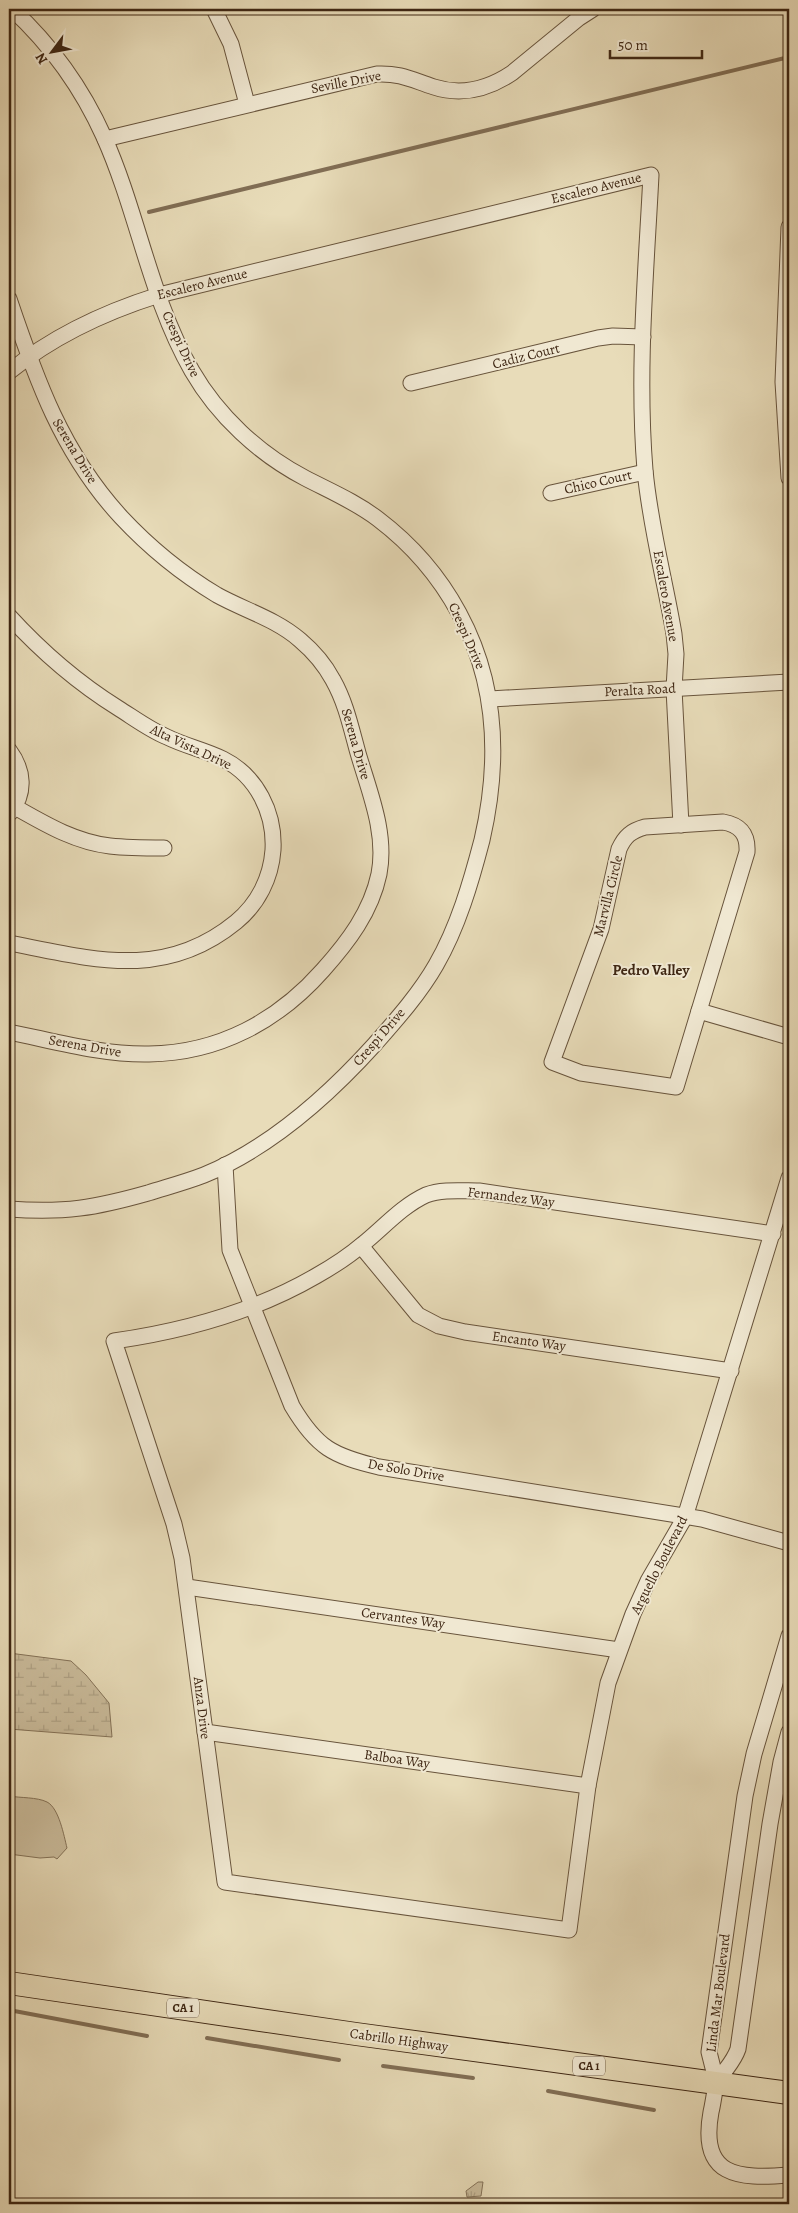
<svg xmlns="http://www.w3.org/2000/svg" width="798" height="2213" viewBox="0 0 798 2213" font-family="Alegreya,serif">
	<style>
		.grass { fill: url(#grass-tufts); stroke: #847258 }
		.wetland { fill: url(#wetland-marsh); stroke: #847258 }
		.pitch { fill: #cbbd9d; stroke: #847258 }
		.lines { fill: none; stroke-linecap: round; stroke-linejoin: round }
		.stream { stroke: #816e55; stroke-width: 4 }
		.minor-casing { stroke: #68543c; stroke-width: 17 }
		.highway-casing { stroke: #3e2613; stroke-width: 24 }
		.minor { stroke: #f0e8d2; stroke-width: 15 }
		.highway { stroke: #e8dcb9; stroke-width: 22 }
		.labels { text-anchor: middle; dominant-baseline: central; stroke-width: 4; stroke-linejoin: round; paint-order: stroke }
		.shield { fill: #f0e8d2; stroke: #73604c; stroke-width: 1 }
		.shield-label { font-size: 12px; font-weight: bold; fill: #3e2613 }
		.street-label { font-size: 14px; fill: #3e2613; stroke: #f0e8d2 }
		.neighbourhood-label { font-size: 15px; font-weight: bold; fill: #3e2613; stroke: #f0e8d2 }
	</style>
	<defs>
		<pattern id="grass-tufts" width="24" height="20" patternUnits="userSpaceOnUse" patternTransform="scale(1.25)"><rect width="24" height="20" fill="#cbbd9d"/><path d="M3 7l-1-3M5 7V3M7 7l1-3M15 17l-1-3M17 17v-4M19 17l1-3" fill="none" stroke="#afa286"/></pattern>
		<pattern id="wetland-marsh" width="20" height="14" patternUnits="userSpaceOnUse" patternTransform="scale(1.25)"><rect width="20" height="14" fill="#cbbd9d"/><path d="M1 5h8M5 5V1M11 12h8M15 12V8" fill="none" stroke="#afa286"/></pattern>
	</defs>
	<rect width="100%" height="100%" fill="#e8dcb9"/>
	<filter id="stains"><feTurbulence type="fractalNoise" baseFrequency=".004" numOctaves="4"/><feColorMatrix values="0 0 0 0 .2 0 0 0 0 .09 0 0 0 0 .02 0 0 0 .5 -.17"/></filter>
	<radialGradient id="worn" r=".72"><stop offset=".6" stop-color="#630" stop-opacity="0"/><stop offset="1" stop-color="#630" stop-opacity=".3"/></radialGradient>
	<path class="grass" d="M 478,2182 L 483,2182 L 481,2196 L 467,2197 L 466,2191 Z"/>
	<path class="wetland" d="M 9,1653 L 71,1661 L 86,1675 L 109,1703 L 112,1737 L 9,1729 Z"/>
	<path class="pitch" d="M 9,1796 C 20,1798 37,1797 47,1802 C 59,1808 64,1836 67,1848 L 57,1859 L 54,1857 L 40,1858 L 9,1854 Z"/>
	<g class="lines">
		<g class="stream">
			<path d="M 149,212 L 789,57"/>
			<path d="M 9,2010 L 147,2036"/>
			<path d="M 207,2038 L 339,2060"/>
			<path d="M 383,2066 L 473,2078"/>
			<path d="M 548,2091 L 654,2110"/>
		</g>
		<defs>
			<g id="minor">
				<path d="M 214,9 L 231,44 L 247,104"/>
				<path d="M 105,139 L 377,74 C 401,73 412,80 434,87 C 462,96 488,89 512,73 L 579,18 L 593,9"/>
				<path d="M 789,227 L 783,382 L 789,478"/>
				<path d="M 9,299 C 36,379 62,453 121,517 C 149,547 182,574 217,595 C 244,610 276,619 300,640 C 313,651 325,665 333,680 C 346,703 351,728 358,753 C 369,791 387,833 379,874 C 371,912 348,942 323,970 C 278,1021 219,1053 149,1054 C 102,1055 54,1041 9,1032"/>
				<path d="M 9,372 C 53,336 105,312 159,295 L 651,175 C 646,273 637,372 645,470 C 650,526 665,580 674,634 L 676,654 L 674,689 L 681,825"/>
				<path d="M 411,383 L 598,338 L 613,336 L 643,337"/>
				<path d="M 551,493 L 645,472"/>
				<path d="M 9,616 C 41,651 78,683 118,708 C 134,718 150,730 167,737 C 185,746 205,750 223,759 C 257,776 275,813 273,850 C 271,878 258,904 236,922 C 164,981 92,959 9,943"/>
				<path d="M 490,699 L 789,682"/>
				<path d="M 9,750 C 24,770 26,793 10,813"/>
				<path d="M 15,807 C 45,824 75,842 110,846 C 128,848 146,848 164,848"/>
				<path d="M 723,822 C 740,825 748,834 747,852 L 676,1087 L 581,1073 L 552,1062 L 601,929 L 619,849 C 625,836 631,831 645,827 Z"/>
				<path d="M 699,1011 L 789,1037"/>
				<path d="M 225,1165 L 230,1250 L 292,1406 C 317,1448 333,1456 379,1467 L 702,1519 L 789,1543"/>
				<path d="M 9,1209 C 65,1213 95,1208 148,1193 C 167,1187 186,1182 204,1175 C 270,1148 328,1096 375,1044 C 397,1019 420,993 436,965 C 458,927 471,882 482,840 C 500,762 498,685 459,613 C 439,576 411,544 378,519 C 356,502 330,491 305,478 C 259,454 218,416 192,371 C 150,298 138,213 104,137 C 82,88 51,45 12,9"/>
				<path d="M 773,1234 L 479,1191 C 461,1191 442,1189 426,1195 C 402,1206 383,1228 363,1244 C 349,1256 332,1267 316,1276 C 254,1312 184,1331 114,1341 L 174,1524 L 182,1558 L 225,1882 L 569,1930 L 588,1786 L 608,1683 L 633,1614 L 648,1581 L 685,1517 L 789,1178"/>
				<path d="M 361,1246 L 418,1315 L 439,1326 L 465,1332 L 731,1371"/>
				<path d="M 187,1587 L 619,1650"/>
				<path d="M 205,1732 L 588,1786"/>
				<path d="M 789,1732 L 781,1762 L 770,1824 L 738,2049 C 733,2064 720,2074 716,2086 C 714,2094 713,2104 711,2112 C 699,2177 738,2179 789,2175"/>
				<path d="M 717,2084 L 709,2052 L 745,1796 L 754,1754 L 789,1636"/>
			</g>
			<path id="highway" d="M 9,1983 L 356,2034 L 789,2093"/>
		</defs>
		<use href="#minor" class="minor-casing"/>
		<use href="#highway" class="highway-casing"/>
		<use href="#minor" class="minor"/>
		<use href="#highway" class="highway"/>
	</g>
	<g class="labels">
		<g class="shield">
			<rect x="167" y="1998.5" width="32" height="19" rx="4"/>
			<rect x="573" y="2056.5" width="32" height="19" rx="4"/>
		</g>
		<g class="shield-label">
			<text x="183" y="2008">CA 1</text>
			<text x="589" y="2066">CA 1</text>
		</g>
		<g class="street-label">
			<text transform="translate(346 82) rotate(-11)">Seville Drive</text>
			<text transform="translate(596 188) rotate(-14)">Escalero Avenue</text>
			<text transform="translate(202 284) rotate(-14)">Escalero Avenue</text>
			<text transform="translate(181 344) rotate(65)">Crespi Drive</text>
			<text transform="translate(526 356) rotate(-14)">Cadiz Court</text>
			<text transform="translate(75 451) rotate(59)">Serena Drive</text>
			<text transform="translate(598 482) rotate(-13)">Chico Court</text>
			<text transform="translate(666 596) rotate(80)">Escalero Avenue</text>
			<text transform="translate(467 636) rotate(66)">Crespi Drive</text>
			<text transform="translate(640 690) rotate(-3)">Peralta Road</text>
			<text transform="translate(356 744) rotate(74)">Serena Drive</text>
			<text transform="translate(191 747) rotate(25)">Alta Vista Drive</text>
			<text transform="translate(608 896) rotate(-76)">Marvilla Circle</text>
			<text transform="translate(379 1037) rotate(-49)">Crespi Drive</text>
			<text transform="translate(85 1046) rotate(10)">Serena Drive</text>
			<text transform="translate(511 1197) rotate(7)">Fernandez Way</text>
			<text transform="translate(529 1341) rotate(8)">Encanto Way</text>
			<text transform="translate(406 1470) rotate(10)">De Solo Drive</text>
			<text transform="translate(659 1565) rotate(-63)">Arguello Boulevard</text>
			<text transform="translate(403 1618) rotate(8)">Cervantes Way</text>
			<text transform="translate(202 1708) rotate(83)">Anza Drive</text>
			<text transform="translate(397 1759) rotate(8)">Balboa Way</text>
			<text transform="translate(718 1993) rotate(-83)">Linda Mar Boulevard</text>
			<text transform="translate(399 2040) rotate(8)">Cabrillo Highway</text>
		</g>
		<g class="neighbourhood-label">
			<text x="651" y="970">Pedro Valley</text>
		</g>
	</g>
	<rect width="798" height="2213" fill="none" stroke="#e8dcb9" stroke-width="30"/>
	<rect x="10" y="10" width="778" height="2193" fill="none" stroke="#3e2613" stroke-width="2.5"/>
	<rect x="15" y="15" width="768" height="2183" fill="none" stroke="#3e2613"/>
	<g transform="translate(52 52) rotate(238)" stroke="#f0e8d2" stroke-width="4" paint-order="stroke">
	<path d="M0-4L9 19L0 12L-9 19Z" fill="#3e2613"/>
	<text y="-8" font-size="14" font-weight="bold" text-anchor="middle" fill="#3e2613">N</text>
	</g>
	<path d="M610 50v8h92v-8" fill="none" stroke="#3e2613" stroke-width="2.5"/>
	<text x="618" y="50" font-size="15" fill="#3e2613" stroke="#f0e8d2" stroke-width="4" paint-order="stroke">50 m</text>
	<rect width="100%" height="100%" filter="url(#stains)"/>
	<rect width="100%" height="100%" fill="url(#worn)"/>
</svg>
